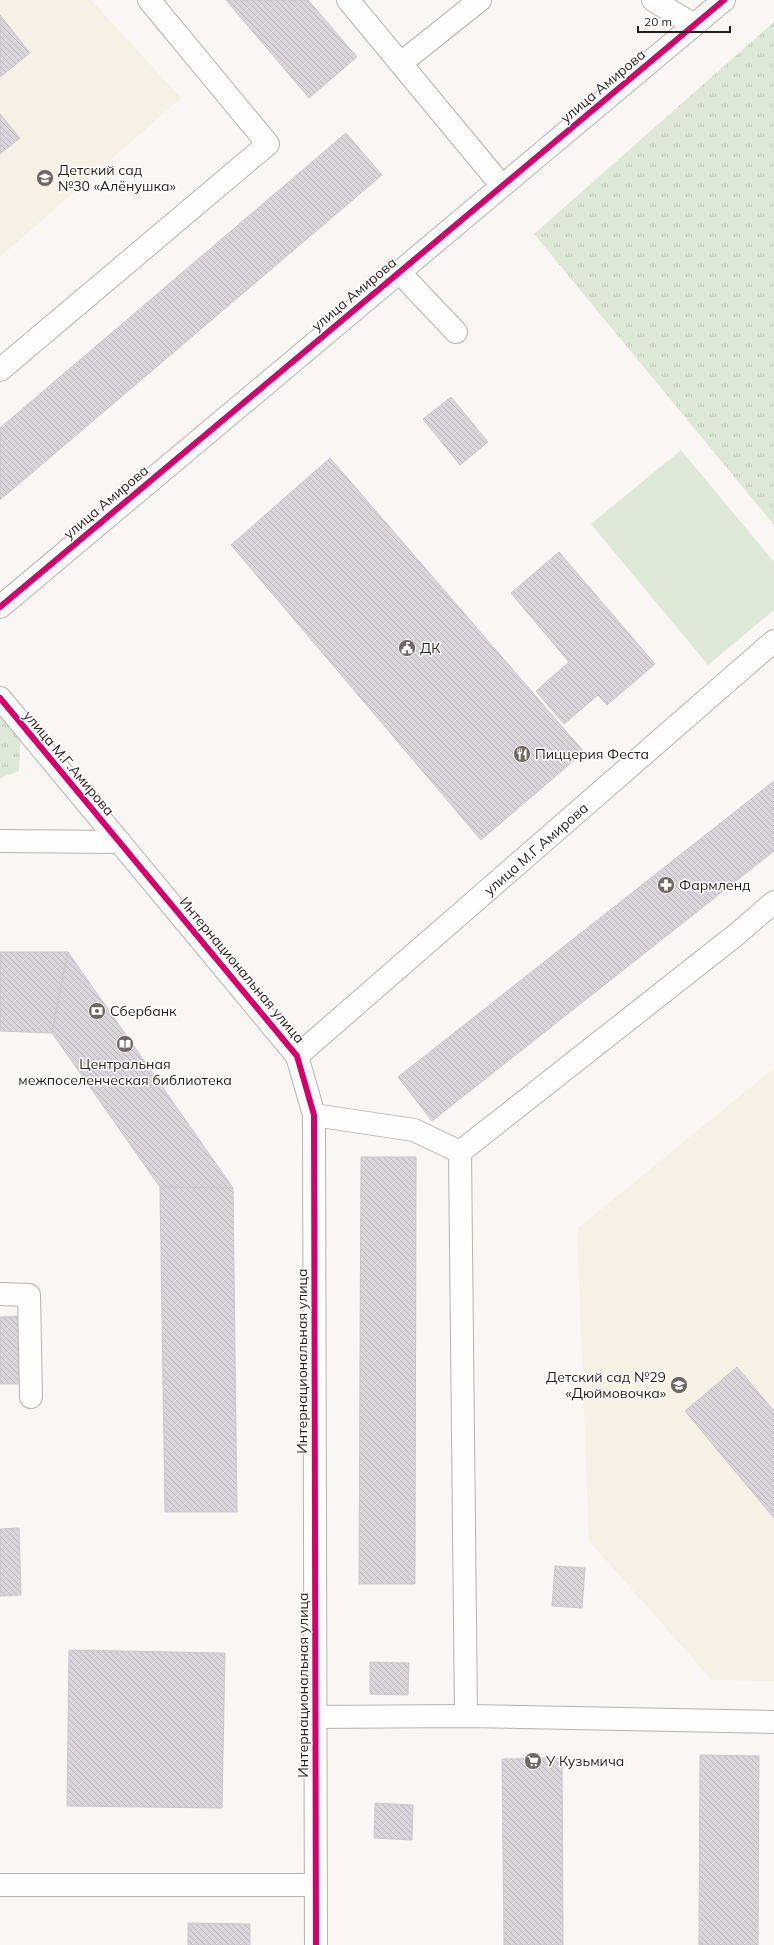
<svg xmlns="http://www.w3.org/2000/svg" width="774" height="1945" viewBox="0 0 774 1945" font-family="Mulish,sans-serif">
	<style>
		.education { fill: #f7f0e4 }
		.grass { fill: url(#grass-tufts) }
		.garden { fill: #dee8d6 }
		.building { fill: url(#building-back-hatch); stroke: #cbc6cb }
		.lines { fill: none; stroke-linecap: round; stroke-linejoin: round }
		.minor-casing { stroke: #b8b1ae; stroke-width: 24 }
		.minor { stroke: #fefefd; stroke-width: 22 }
		.cycleway-casing { stroke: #fff; stroke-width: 8 }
		.cycleway { stroke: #d6006c; stroke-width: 6 }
		.labels { text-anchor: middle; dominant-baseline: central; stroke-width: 3; stroke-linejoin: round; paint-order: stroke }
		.street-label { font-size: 14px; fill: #271c17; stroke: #fff }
		.poi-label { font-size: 14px; fill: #271c17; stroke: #fff; text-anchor: start }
	</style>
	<defs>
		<pattern id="grass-tufts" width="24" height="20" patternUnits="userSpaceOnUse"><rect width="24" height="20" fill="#dee8d6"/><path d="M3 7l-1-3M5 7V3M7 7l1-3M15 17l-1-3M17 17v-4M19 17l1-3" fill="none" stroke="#bec6b7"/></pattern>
		<pattern id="building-back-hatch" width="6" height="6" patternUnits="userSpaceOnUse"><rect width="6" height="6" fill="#dad5db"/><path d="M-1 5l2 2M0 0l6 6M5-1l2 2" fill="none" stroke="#bbb6bb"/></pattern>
	</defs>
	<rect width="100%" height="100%" fill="#faf6f4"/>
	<g class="education">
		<path d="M 0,0 L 91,0 L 181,98 L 0,257 Z"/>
		<path d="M 774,1068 L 774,1681 L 712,1680 L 589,1541 L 577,1229 Z"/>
	</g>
	<g class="grass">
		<path d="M 774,22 L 774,525 L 534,234 Z"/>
		<path d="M 0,705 L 21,722 L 19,771 L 0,778 Z"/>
	</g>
	<path class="garden" d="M 681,450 L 774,562 L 774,610 L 708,665 L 591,524 Z"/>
	<g class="building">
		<path d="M 226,0 L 308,0 L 357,57 L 309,98 Z"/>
		<path d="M 0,15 L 30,53 L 0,77 Z"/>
		<path d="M 0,114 L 20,138 L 0,154 Z"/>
		<path d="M 346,133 L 382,175 L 0,500 L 0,428 Z"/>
		<path d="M 451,397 L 488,442 L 460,465 L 423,419 Z"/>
		<path d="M 330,458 L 584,752 L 481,840 L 231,545 Z"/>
		<path d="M 559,552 L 655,664 L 607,705 L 598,695 L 564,724 L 536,691 L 569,662 L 511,593 Z"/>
		<path d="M 774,781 L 774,851 L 432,1121 L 398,1077 Z"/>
		<path d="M 0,952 L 68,952 L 52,1033 L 0,1031 Z"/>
		<path d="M 68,952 L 233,1188 L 160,1187 L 52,1033 Z"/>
		<path d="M 361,1157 L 416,1157 L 415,1584 L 359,1584 Z"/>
		<path d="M 160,1187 L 233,1188 L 237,1512 L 165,1512 Z"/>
		<path d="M 20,1316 L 21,1384 L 0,1384 L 0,1317 Z"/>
		<path d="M 737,1367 L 774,1411 L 774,1518 L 685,1411 Z"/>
		<path d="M 19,1528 L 21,1595 L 0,1596 L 0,1529 Z"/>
		<path d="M 555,1566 L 585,1568 L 582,1608 L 552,1606 Z"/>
		<path d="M 69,1650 L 225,1653 L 222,1808 L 67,1806 Z"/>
		<path d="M 370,1662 L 409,1663 L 408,1695 L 370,1694 Z"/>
		<path d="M 700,1755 L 759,1756 L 758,1945 L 699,1945 Z"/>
		<path d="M 562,1758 L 563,1945 L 504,1945 L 502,1759 Z"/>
		<path d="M 375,1803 L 413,1805 L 412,1840 L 374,1838 Z"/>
		<path d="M 188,1923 L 250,1924 L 250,1945 L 188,1945 Z"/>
	</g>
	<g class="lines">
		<defs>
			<g id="minor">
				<path d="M 348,0 L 502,186"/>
				<path d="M 653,0 L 694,25"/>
				<path d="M 401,63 L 480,0"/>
				<path d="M 399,272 L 456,332"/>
				<path d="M 0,370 L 268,144 L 149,0"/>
				<path d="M 0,607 L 724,0"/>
				<path d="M 0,698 L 297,1056 L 314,1115 L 316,1945"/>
				<path d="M 0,841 L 120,842"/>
				<path d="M 297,1056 L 774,641"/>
				<path d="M 314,1115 L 414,1130 L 460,1152 L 466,1716"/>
				<path d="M 460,1152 L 737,934 L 774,902"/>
				<path d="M 0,1294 L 29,1295 L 31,1397"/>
				<path d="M 314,1717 L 466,1716 L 774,1722"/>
				<path d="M 0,1885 L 315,1885"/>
			</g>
		</defs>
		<use href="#minor" class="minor-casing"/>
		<use href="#minor" class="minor"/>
		<defs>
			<g id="cycleway">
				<path d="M 0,607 L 724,0"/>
				<path d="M 0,698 L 297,1056 L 314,1115 L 316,1945"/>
			</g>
		</defs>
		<use href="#cycleway" class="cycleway-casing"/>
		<use href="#cycleway" class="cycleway"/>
	</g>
	<defs>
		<symbol id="school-disc" viewBox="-11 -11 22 22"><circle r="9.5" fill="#716864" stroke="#fff"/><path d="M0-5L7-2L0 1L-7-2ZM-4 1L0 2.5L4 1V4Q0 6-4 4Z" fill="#fff"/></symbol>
		<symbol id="civic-disc" viewBox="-11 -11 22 22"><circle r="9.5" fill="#716864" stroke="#fff"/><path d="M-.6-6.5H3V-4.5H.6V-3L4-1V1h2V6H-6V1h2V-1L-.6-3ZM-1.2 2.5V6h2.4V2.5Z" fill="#fff"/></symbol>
		<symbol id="restaurant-disc" viewBox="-11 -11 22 22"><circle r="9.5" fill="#716864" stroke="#fff"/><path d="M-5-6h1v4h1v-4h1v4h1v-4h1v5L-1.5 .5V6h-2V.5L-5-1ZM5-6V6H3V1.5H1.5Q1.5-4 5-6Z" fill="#fff"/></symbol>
		<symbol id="pharmacy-disc" viewBox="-11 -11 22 22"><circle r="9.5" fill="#716864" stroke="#fff"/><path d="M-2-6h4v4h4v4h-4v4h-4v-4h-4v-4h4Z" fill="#fff"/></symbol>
		<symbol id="bank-disc" viewBox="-11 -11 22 22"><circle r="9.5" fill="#716864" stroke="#fff"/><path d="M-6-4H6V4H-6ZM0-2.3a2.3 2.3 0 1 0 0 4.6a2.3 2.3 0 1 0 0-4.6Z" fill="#fff"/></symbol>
		<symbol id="library-disc" viewBox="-11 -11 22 22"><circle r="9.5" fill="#716864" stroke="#fff"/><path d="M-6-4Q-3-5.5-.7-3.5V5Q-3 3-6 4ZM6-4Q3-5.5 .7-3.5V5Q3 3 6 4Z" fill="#fff"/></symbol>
		<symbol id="supermarket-disc" viewBox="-11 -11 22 22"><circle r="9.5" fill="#716864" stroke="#fff"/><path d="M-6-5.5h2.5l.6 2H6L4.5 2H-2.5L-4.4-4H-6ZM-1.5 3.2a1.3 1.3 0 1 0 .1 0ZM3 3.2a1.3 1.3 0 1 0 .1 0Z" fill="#fff"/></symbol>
	</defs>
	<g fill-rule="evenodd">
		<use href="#school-disc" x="35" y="168" width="20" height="20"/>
		<use href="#civic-disc" x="397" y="638" width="20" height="20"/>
		<use href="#restaurant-disc" x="512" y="744" width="20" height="20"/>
		<use href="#pharmacy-disc" x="656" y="875" width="20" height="20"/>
		<use href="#bank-disc" x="87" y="1001" width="20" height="20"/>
		<use href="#library-disc" x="115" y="1034" width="20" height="20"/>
		<use href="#school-disc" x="669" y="1375" width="20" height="20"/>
		<use href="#supermarket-disc" x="523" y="1751" width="20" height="20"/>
	</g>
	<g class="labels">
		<g class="street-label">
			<text transform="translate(603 86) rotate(-40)">улица Амирова</text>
			<text transform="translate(354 294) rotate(-40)">улица Амирова</text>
			<text transform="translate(106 502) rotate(-40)">улица Амирова</text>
			<text transform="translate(69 763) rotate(50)">улица М.Г.Амирова</text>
			<text transform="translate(536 849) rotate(-41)">улица М.Г.Амирова</text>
			<text transform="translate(242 970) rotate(50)">Интернациональная улица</text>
			<text transform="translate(302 1361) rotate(-90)">Интернациональная улица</text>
			<text transform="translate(303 1685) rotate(-90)">Интернациональная улица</text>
		</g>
		<g class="poi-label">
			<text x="58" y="170">Детский сад<tspan x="58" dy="16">№30 «Алёнушка»</tspan></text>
			<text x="420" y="648">ДК</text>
			<text x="535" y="754">Пиццерия Феста</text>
			<text x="679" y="885">Фармленд</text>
			<text x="110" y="1011">Сбербанк</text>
			<text x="125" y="1064" text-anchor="middle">Центральная<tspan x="125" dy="16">межпоселенческая библиотека</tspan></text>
			<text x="666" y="1377" text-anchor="end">Детский сад №29<tspan x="666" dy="16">«Дюймовочка»</tspan></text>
			<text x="546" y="1761">У Кузьмича</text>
		</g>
	</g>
	<path d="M638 26v6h92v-6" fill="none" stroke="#271c17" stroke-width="2"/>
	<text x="644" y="26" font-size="12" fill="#271c17" stroke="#ffffff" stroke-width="3" paint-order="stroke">20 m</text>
</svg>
